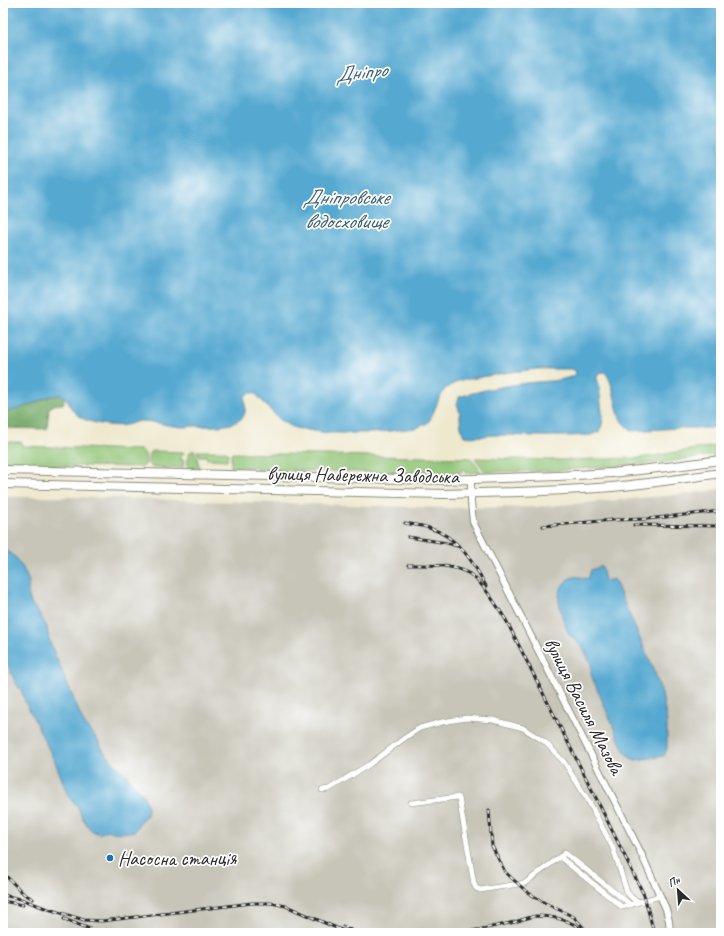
<svg xmlns="http://www.w3.org/2000/svg" width="724" height="936" viewBox="0 0 724 936" font-family="Caveat,sans-serif">
	<style>
		.industrial { fill: #c7c5b8 }
		.green { fill: #8fc374; stroke: #5d7750 }
		.forest { fill: #73a966; stroke: #4f6a48 }
		.water { fill: #54a8d0; stroke: #406a7e }
		.lines { fill: none; stroke-linecap: round; stroke-linejoin: round }
		.minor-casing { stroke: #8c8a7c; stroke-width: 6 }
		.tertiary-casing { stroke: #8c8a7c; stroke-width: 8 }
		.primary-casing { stroke: #8c8a7c; stroke-width: 10 }
		.minor { stroke: #fff; stroke-width: 5 }
		.tertiary { stroke: #fff; stroke-width: 6 }
		.primary { stroke: #fff; stroke-width: 8 }
		.rail-casing { stroke: #2b2b2b; stroke-width: 3 }
		.rail { stroke: #fff; stroke-width: 1.5; stroke-dasharray: 4.5; stroke-linecap: butt }
		.poi-dot { fill: #1f6fb2; stroke: #fff; stroke-width: 1.5 }
		.labels { text-anchor: middle; dominant-baseline: central; stroke-width: 3.5; stroke-linejoin: round; paint-order: stroke }
		.street-label { font-size: 20px; fill: #2b2b2b; stroke: #fff }
		.poi-label { font-size: 20px; fill: #2b2b2b; stroke: #fff; text-anchor: start }
		.water-label { font-size: 21px; font-style: italic; fill: #3b5d6d; stroke: #fff }
	</style>
	<rect width="100%" height="100%" fill="#fff"/>
	<filter id="ink" filterUnits="userSpaceOnUse"><feTurbulence type="fractalNoise" baseFrequency=".025" numOctaves="2"/><feDisplacementMap in="SourceGraphic" scale="8" xChannelSelector="R" yChannelSelector="G"/><feConvolveMatrix kernelMatrix="1 2 1 2 8 2 1 2 1" color-interpolation-filters="sRGB"/></filter>
	<filter id="wash" filterUnits="userSpaceOnUse"><feTurbulence type="fractalNoise" baseFrequency=".012" numOctaves="4" result="noise"/><feDisplacementMap in="SourceGraphic" scale="16" xChannelSelector="R" yChannelSelector="G"/><feGaussianBlur stdDeviation="0.9" result="paint"/><feColorMatrix in="noise" values="0 0 0 0 0 0 0 0 0 0 0 0 0 0 0 0 0 1.4 0 .05"/><feComposite in="paint" operator="in"/></filter>
	<g filter="url(#wash)">
		<rect width="100%" height="100%" fill="#eee8cd"/>
		<path class="industrial" d="M 721,489 L 721,933 L 3,933 L 3,497 L 76,497 L 448,508 L 536,507 L 688,494 Z"/>
		<g class="green">
			<path d="M 3,442 L 22,442 L 22,446 L 140,450 C 147,452 146,458 146,464 L 145,465 L 142,467 L 3,465 Z"/>
			<path d="M 721,445 L 721,454 L 667,462 L 609,467 L 547,471 L 485,472 L 475,458 L 556,460 L 639,458 Z"/>
			<path d="M 152,451 L 183,452 L 184,454 L 181,455 L 181,460 L 184,460 L 183,468 L 151,467 L 148,464 L 149,453 Z"/>
			<path d="M 191,451 L 195,451 L 200,468 L 187,468 L 189,454 Z"/>
			<path d="M 197,451 L 226,451 L 228,453 L 227,460 L 207,459 L 206,456 L 199,456 Z"/>
			<path d="M 231,453 L 471,458 L 481,472 L 466,473 L 466,470 L 461,470 L 461,473 C 393,474 324,470 256,470 L 256,467 L 231,467 Z"/>
		</g>
		<path class="forest" d="M 59,395 L 64,396 L 64,402 L 63,404 L 54,405 L 49,408 L 47,429 L 3,428 L 3,413 L 29,405 L 51,396 Z"/>
		<g class="water">
			<path d="M 3,3 L 721,3 L 721,426 L 709,428 L 679,428 L 631,431 C 629,428 624,425 622,422 C 615,411 614,379 604,372 L 599,373 L 597,378 L 599,385 L 603,421 L 600,431 L 591,435 C 560,437 529,436 498,435 C 487,435 475,438 464,436 C 458,425 462,414 457,404 L 459,397 C 481,390 503,386 526,383 C 541,381 561,382 575,375 L 576,371 L 571,369 L 537,369 L 511,372 L 458,381 L 445,389 L 439,399 L 432,416 L 430,420 L 426,424 L 416,428 L 374,433 L 327,433 L 295,428 L 287,424 L 279,419 L 268,408 L 257,395 L 254,393 L 249,393 L 245,396 C 244,404 248,414 241,419 C 229,428 211,426 197,426 C 192,426 187,427 182,427 C 167,426 154,421 139,421 C 134,422 130,425 125,425 C 115,427 98,424 89,421 C 81,419 74,413 70,406 C 67,400 66,395 58,395 C 48,395 38,402 29,405 C 21,408 12,411 3,413 Z"/>
			<path d="M 3,548 L 15,557 L 23,568 L 29,581 L 28,593 L 31,603 L 39,613 L 47,627 L 49,640 L 82,719 L 87,728 L 96,737 L 103,750 L 111,760 L 126,775 L 144,796 L 148,808 L 147,815 L 142,819 L 135,831 C 124,833 117,834 107,830 L 99,834 L 91,830 L 83,819 L 78,807 L 69,798 L 56,764 L 25,701 L 21,690 L 16,684 L 11,672 L 3,656 Z"/>
			<path d="M 602,566 L 605,581 L 614,579 L 655,673 L 662,694 L 667,722 L 667,749 L 664,756 L 635,760 L 629,757 L 623,749 L 591,675 C 591,670 592,665 589,660 C 587,656 584,649 580,645 C 576,641 572,639 569,634 C 565,627 560,610 559,602 C 558,590 565,575 579,577 C 582,577 585,578 588,579 L 591,570 Z"/>
		</g>
	</g>
	<g filter="url(#ink)">
		<g class="lines">
			<defs>
				<g id="minor">
					<path d="M 322,790 L 329,789 L 370,764 L 406,737 L 420,728 L 442,722 L 466,718 L 493,720 L 523,728 L 545,742 L 564,762 L 588,800 L 613,848 L 627,892 C 632,899 634,900 642,902"/>
					<path d="M 411,803 L 458,797 L 459,798 L 474,884 L 476,888 L 480,890 L 525,883 L 565,853 L 631,905"/>
					<path d="M 560,857 L 622,907 L 660,896"/>
				</g>
				<path id="tertiary" d="M 471,479 L 471,502 L 473,522 L 640,851 L 666,909 L 669,921 L 670,933"/>
				<g id="primary">
					<path d="M 3,470 L 444,480 L 558,476 L 612,473 L 667,467 L 721,460"/>
					<path d="M 3,484 L 444,494 C 500,493 556,491 612,487 C 648,484 685,478 721,473"/>
				</g>
			</defs>
			<use href="#minor" class="minor-casing"/>
			<use href="#tertiary" class="tertiary-casing"/>
			<use href="#primary" class="primary-casing"/>
			<use href="#minor" class="minor"/>
			<use href="#tertiary" class="tertiary"/>
			<use href="#primary" class="primary"/>
			<defs>
				<g id="rail">
					<path d="M 405,523 C 413,525 421,525 429,528 C 457,536 473,561 486,586"/>
					<path d="M 634,525 L 721,526"/>
					<path d="M 543,526 L 613,520 L 647,519 L 721,511"/>
					<path d="M 408,537 L 447,543 L 457,546"/>
					<path d="M 408,565 C 426,565 446,564 464,571 C 479,576 497,606 506,620 L 595,796 L 644,895 L 654,933"/>
					<path d="M 489,810 L 492,846 L 505,872 L 527,892 L 545,903 L 574,917 L 588,933"/>
					<path d="M 3,873 L 24,894 L 33,899"/>
					<path d="M 3,895 L 21,899 L 45,908 L 84,920 L 102,921 L 252,903 L 271,903 L 286,906 L 348,933"/>
					<path d="M 3,901 L 23,905"/>
					<path d="M 64,919 L 100,933"/>
					<path d="M 343,926 L 357,933"/>
					<path d="M 460,933 C 478,930 496,926 515,922 C 521,920 529,917 536,916 C 552,916 570,920 582,930"/>
				</g>
			</defs>
			<use href="#rail" class="rail-casing"/>
			<use href="#rail" class="rail"/>
		</g>
	</g>
	<circle class="poi-dot" cx="110" cy="858" r="4"/>
	<g class="labels">
		<g class="street-label">
			<text transform="translate(363 475) rotate(1)">вулиця Набережна Заводська</text>
			<text transform="translate(584 706) rotate(63)">вулиця Василя Мазова</text>
		</g>
		<g class="poi-label">
			<text x="118" y="858">Насосна станція</text>
		</g>
		<g class="water-label">
			<text transform="translate(361 72) rotate(-6)">Дніпро</text>
			<text x="346" y="197">Дніпровське<tspan x="346" dy="24">водосховище</tspan></text>
		</g>
	</g>
	<rect width="724" height="936" fill="none" stroke="#fff" stroke-width="16"/>
	<g transform="translate(678 890) rotate(334)" stroke="#ffffff" stroke-width="3" paint-order="stroke">
	<path d="M0-3L7 15L0 10L-7 15Z" fill="#2b2b2b"/>
	<text y="-6" font-size="11" font-weight="bold" text-anchor="middle" fill="#2b2b2b">Пн</text>
	</g>
</svg>
